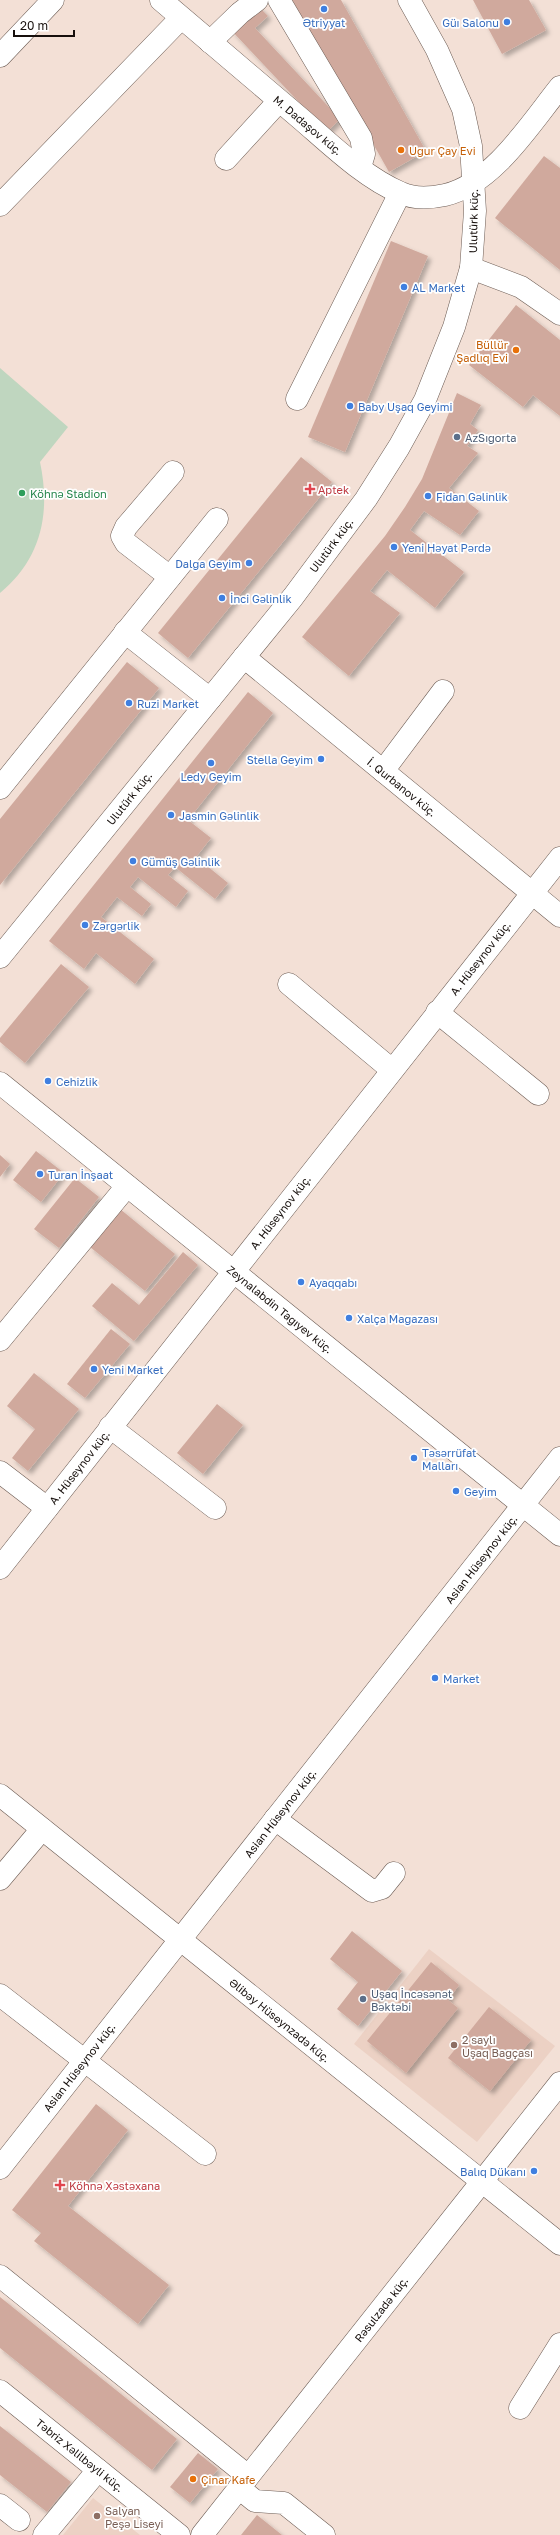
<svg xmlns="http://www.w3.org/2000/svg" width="560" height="2535" viewBox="0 0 560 2535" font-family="'Golos Text',sans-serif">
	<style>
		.built { fill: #ecd1c4 }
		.green { fill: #bfd6bf }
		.building { fill: #d0a99d; filter: url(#shadow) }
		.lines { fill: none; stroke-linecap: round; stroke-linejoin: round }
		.minor-casing { stroke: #6c5c54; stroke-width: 23 }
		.minor { stroke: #fff; stroke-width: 22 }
		.shop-dot { fill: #3f7fe0; stroke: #fff; stroke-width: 1.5 }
		.food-dot { fill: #e8710a; stroke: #fff; stroke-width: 1.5 }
		.service-dot { fill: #5c6f8a; stroke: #fff; stroke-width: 1.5 }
		.health-dot { fill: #e0444e; stroke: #fff; stroke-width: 1.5 }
		.leisure-dot { fill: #2e9e5b; stroke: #fff; stroke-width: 1.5 }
		.education-dot { fill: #8d6e63; stroke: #fff; stroke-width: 1.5 }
		.labels { text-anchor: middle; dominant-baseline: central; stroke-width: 3.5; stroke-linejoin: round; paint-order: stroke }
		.shop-label { font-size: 11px; fill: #366cbe; stroke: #fff; text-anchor: start }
		.street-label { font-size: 11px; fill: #160f0c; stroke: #fff }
		.food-label { font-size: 11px; fill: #c56008; stroke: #fff; text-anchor: start }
		.service-label { font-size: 11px; fill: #4e5e75; stroke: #fff; text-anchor: start }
		.health-label { font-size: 11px; fill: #be3a42; stroke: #fff; text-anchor: start }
		.leisure-label { font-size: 11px; fill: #27864d; stroke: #fff; text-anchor: start }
		.education-label { font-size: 11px; fill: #785e54; stroke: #fff; text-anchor: start }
	</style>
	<defs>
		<filter id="shadow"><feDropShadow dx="3.5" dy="3.5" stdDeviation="2" flood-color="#0004"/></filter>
	</defs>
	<rect width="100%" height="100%" fill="#f3e0d6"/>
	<g class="built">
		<path d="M 429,1949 L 555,2046 L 477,2142 L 354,2044 Z"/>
		<path d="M 93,2498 L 140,2535 L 63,2535 Z"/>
	</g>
	<path class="green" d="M 0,368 L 68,427 L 40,462 C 51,514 41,559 0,593 Z"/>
	<g class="building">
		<path d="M 292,0 L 341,0 L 426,151 L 389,172 Z"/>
		<path d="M 473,0 L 529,0 L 546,30 L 502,54 Z"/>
		<path d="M 257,5 L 268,16 L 255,28 L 340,119 L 327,132 L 231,30 Z"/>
		<path d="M 544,156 L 560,168 L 560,270 L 495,218 Z"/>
		<path d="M 391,241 L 428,256 L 345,452 L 308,437 Z"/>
		<path d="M 516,305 L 560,340 L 560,416 L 533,395 L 523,407 L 469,365 Z"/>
		<path d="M 457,393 L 481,405 L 470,424 L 478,430 L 467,446 L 478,453 L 449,488 L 479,511 L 460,535 L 424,511 L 410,530 L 464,572 L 435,608 L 387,570 L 370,591 L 400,613 L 349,676 L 302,637 L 385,536 L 405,507 L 422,479 Z"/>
		<path d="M 301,457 L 332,482 L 188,658 L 158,633 Z"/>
		<path d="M 127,662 L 159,688 L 0,885 L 0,819 Z"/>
		<path d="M 248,692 L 273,713 L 188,820 L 211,838 L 196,857 L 228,883 L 215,899 L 175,867 L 168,875 L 188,891 L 176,907 L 138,877 L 130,887 L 151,904 L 142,916 L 117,897 L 101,917 L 154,959 L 135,984 L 96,953 L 84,969 L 49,941 Z"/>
		<path d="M 61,964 L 89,987 L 25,1063 L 0,1042 L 0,1038 Z"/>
		<path d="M 36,1151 L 64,1173 L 41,1202 L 13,1180 Z"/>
		<path d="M 0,1155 L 10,1164 L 0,1177 Z"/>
		<path d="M 75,1178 L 99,1197 L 59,1248 L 34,1229 Z"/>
		<path d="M 120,1209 L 175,1254 L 145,1291 L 90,1247 Z"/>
		<path d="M 183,1252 L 198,1265 L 134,1341 L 92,1306 L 112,1283 L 139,1305 Z"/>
		<path d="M 111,1329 L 130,1344 L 85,1398 L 67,1384 Z"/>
		<path d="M 34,1373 L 79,1409 L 28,1471 L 12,1458 L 35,1429 L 7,1406 Z"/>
		<path d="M 217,1404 L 243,1425 L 203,1474 L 177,1453 Z"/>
		<path d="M 352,1931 L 402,1971 L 358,2026 L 337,2009 L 358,1982 L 330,1959 Z"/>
		<path d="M 431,1962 L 459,1985 L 448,2000 L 458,2008 L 406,2073 L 367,2041 Z"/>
		<path d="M 489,2007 L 531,2040 L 490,2091 L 448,2058 Z"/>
		<path d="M 96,2104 L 128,2130 L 68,2206 L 169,2285 L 138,2324 L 34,2241 L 41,2233 L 12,2210 Z"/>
		<path d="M 0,2297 L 177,2439 L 152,2470 L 0,2348 Z"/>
		<path d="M 0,2426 L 71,2482 L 47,2512 L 0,2475 Z"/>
		<path d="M 198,2453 L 218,2469 L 190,2503 L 170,2487 Z"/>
		<path d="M 257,2515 L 282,2535 L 241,2535 Z"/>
	</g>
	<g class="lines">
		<defs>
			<g id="minor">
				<path d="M 161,0 C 208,40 254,79 301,119 C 330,144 365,178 401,193 C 414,199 431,198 445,195 C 493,184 531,123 560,87"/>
				<path d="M 279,0 L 361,138 L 364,154 L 360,167"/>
				<path d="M 210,42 L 240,13 L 257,0"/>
				<path d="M 0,56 L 53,0"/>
				<path d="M 226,159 L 279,101"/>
				<path d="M 0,205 L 181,18"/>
				<path d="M 471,268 L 521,287 L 560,314"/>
				<path d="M 297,399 L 400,193"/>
				<path d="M 170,577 L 126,543 L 122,536 L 126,527 L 173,472"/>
				<path d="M 125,632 L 210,699"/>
				<path d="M 244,657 L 560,916"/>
				<path d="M 383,771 L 443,691"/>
				<path d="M 0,788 L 217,519"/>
				<path d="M 0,957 L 293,597 L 366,499 L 399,447 L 425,400 L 454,327 L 471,268 L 475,211 L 471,146 L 463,109 L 437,50 L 409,0"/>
				<path d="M 289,984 L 392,1070"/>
				<path d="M 437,1012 L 538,1094"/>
				<path d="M 0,1083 L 560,1535"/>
				<path d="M 0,1340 L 127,1186"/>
				<path d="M 110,1427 L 215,1508"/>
				<path d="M 0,1472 L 47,1508"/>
				<path d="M 0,1568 L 560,858"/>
				<path d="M 0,1795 L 560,2244"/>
				<path d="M 275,1819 L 372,1891 L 382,1888 L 394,1873"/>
				<path d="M 0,1879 L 42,1829"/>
				<path d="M 0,1995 L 205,2154"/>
				<path d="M 0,2168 L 560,1458"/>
				<path d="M 0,2276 L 248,2476"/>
				<path d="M 0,2391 L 179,2535"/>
				<path d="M 520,2408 L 560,2344"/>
				<path d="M 239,2488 L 255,2501 L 284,2503 L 324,2535"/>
				<path d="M 0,2505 L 19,2520"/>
				<path d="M 44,2535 L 98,2470"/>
				<path d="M 202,2535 L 560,2083"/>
			</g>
		</defs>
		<use href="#minor" class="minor-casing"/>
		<use href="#minor" class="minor"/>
	</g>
	<g class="shop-dot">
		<circle cx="324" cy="9" r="4"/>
		<circle cx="507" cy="22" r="4"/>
		<circle cx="404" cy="287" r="4"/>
		<circle cx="350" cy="406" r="4"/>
		<circle cx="428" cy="496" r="4"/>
		<circle cx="394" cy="547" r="4"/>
		<circle cx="249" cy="563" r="4"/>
		<circle cx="222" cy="598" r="4"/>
		<circle cx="129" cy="703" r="4"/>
		<circle cx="321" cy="759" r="4"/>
		<circle cx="211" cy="763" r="4"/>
		<circle cx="171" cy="815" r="4"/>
		<circle cx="133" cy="861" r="4"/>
		<circle cx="85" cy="925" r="4"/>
		<circle cx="48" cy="1081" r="4"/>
		<circle cx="40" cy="1174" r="4"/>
		<circle cx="301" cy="1282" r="4"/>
		<circle cx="349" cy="1318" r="4"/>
		<circle cx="94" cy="1369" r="4"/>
		<circle cx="414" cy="1458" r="4"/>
		<circle cx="456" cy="1491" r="4"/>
		<circle cx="435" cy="1678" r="4"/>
		<circle cx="534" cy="2171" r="4"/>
	</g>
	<g class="food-dot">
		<circle cx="401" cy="150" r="4"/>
		<circle cx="516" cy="350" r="4"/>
		<circle cx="193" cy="2479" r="4"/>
	</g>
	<g class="service-dot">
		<circle cx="457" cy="437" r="4"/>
		<circle cx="363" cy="1999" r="4"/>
	</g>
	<g class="health-dot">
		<path d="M308 483h4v4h4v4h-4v4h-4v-4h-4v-4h4z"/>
		<path d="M58 2179h4v4h4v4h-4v4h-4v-4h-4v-4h4z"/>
	</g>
	<circle class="leisure-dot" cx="22" cy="493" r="4"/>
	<g class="education-dot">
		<circle cx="454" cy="2045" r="4"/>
		<circle cx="97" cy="2516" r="4"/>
	</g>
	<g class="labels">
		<g class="shop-label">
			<text x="324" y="22" text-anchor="middle">Ətriyyat</text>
			<text x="499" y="22" text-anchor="end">Güı Salonu</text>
			<text x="412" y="287">AL Market</text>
			<text x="358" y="406">Baby Uşaq Geyimi</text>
			<text x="436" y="496">Fidan Gəlinlik</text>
			<text x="402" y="547">Yeni Həyat Pərdə</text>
			<text x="241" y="563" text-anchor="end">Dalğa Geyim</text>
			<text x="230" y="598">İnci Gəlinlik</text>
			<text x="137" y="703">Ruzi Market</text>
			<text x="313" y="759" text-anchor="end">Stella Geyim</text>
			<text x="211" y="776" text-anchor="middle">Ledy Geyim</text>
			<text x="179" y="815">Jasmin Gəlinlik</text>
			<text x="141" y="861">Gümüş Gəlinlik</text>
			<text x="93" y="925">Zərgərlik</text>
			<text x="56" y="1081">Cehizlik</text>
			<text x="48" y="1174">Turan İnşaat</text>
			<text x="309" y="1282">Ayaqqabı</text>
			<text x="357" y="1318">Xalça Mağazası</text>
			<text x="102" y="1369">Yeni Market</text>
			<text x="422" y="1452">Təsərrüfat<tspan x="422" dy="13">Malları</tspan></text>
			<text x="464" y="1491">Geyim</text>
			<text x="443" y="1678">Market</text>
			<text x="526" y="2171" text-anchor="end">Balıq Dükanı</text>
		</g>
		<g class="street-label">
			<text transform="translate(308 125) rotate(40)">M. Dadaşov küç.</text>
			<text transform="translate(473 221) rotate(-89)">Ulutürk küç.</text>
			<text transform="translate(331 545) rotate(-53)">Ulutürk küç.</text>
			<text transform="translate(402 787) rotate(39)">İ. Qurbanov küç.</text>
			<text transform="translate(129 798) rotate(-51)">Ulutürk küç.</text>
			<text transform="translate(480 958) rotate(-52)">A. Hüseynov küç.</text>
			<text transform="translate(280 1212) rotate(-52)">A. Hüseynov küç.</text>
			<text transform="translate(280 1309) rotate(39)">Zeynalabdin Tağıyev küç.</text>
			<text transform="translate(79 1467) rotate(-52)">A. Hüseynov küç.</text>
			<text transform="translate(481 1559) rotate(-52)">Asian Hüseynov küç.</text>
			<text transform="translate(280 1813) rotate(-52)">Asian Hüseynov küç.</text>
			<text transform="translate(280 2020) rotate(39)">Əlibəy Hüseynzadə küç.</text>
			<text transform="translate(79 2067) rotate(-52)">Asian Hüseynov küç.</text>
			<text transform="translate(381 2309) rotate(-52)">Rəsulzadə küç.</text>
			<text transform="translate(80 2455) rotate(39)">Təbriz Xəlilbəyli küç.</text>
		</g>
		<g class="food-label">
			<text x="409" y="150">Uğur Çay Evi</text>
			<text x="508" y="344" text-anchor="end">Büllür<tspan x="508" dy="13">Şadlıq Evi</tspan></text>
			<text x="201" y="2479">Çinar Kafe</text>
		</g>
		<g class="service-label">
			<text x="465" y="437">AzSığorta</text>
			<text x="371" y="1993">Uşaq İncəsənət<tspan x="371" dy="13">Bəktəbi</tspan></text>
		</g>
		<g class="health-label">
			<text x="318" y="489">Aptek</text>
			<text x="69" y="2185">Köhnə Xəstəxana</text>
		</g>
		<g class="leisure-label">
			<text x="30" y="493">Köhnə Stadion</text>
		</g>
		<g class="education-label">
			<text x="462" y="2039">2 saylı<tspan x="462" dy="13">Uşaq Bağçası</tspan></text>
			<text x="105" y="2510">Salyan<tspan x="105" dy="13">Peşə Liseyi</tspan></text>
		</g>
	</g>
	<path d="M14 30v6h60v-6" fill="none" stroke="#160f0c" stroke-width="2"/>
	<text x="20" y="30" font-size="12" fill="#160f0c" stroke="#ffffff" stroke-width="3" paint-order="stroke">20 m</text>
</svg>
